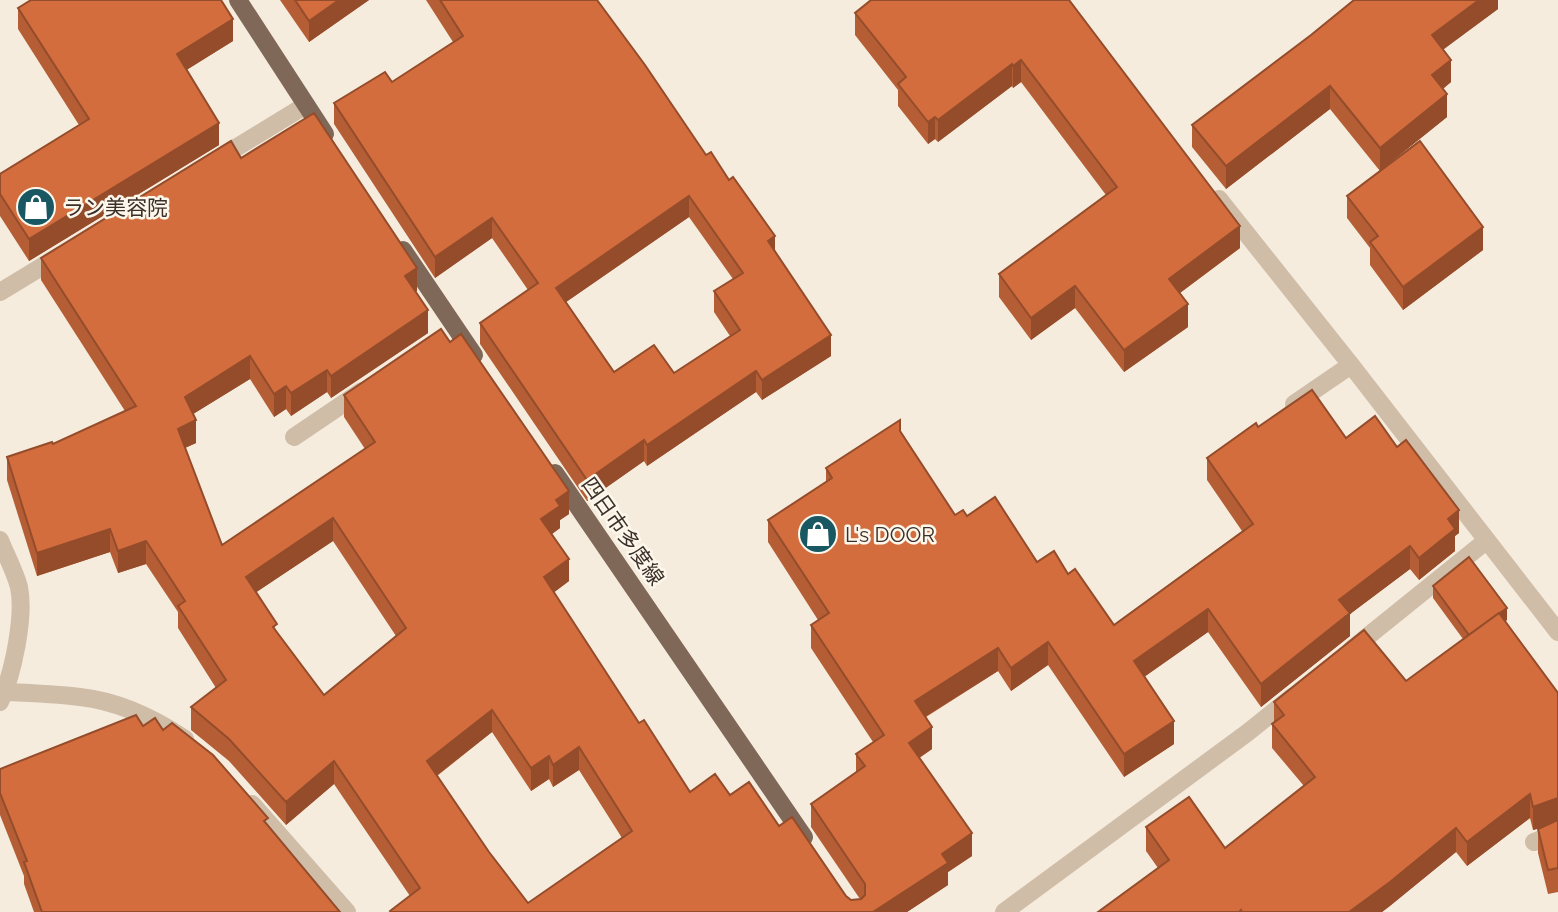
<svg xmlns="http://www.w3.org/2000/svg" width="1558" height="912" viewBox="0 0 1558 912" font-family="Raleway,'Noto Sans JP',sans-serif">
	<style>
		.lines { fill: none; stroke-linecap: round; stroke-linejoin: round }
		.street { stroke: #cfbda8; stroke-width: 18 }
		.primary { stroke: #7f6858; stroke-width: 18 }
		.wall { fill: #b55e35; fill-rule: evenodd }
		.shaded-wall { fill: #944c2b }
		.building { fill: #d36d3e; stroke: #944c2b; stroke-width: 2; fill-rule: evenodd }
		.labels { text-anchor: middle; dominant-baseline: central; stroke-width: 5; stroke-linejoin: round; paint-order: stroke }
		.poi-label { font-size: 21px; fill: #3b3029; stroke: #fcf6eb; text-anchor: start }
		.street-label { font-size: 21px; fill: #3b3029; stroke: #fcf6eb }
	</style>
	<rect width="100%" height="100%" fill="#f5ecde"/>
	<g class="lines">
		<g class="street">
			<path d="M 216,160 L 306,105"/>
			<path d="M 1219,199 L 1351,365 L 1558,632"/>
			<path d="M 0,292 L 61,255"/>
			<path d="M 1294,404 L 1351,365"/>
			<path d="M 294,437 L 362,391"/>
			<path d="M 0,540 C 6,555 15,572 19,587 C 25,617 13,674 0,702"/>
			<path d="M 1352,649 L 1486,541"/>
			<path d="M 5,692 C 30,693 56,694 80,697 C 117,701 155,719 185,739"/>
			<path d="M 252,804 L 347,912"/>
			<path d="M 1534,842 L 1558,833"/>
			<path d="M 1004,912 L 1247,733 L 1292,697"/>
		</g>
		<g class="primary">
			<path d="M 238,0 L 325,134"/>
			<path d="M 403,250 L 474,355"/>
			<path d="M 555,473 L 804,837"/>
		</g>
	</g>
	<g class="wall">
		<path d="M 280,0 L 369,0 L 309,42 Z"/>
		<path d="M 426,0 L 597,0 L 706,155 L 775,250 L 831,356 L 762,400 L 756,392 L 647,466 L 644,461 L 587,501 L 480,344 L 480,323 L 528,290 L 492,238 L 435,278 L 334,124 L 334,103 L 392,82 L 453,42 ZM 689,217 L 733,279 L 714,291 L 714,312 L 730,336 L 674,373 L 614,372 L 566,302 Z"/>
		<path d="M 1069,0 L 1240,248 L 1180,293 L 1188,327 L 1124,372 L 1075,308 L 1031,340 L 999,297 L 999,274 L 1106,195 L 1021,82 L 1013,88 L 1012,86 L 938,142 L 935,139 L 928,144 L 898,106 L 898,90 L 855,35 L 855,13 Z"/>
		<path d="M 1498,0 L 1498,9 L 1443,49 L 1451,82 L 1443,89 L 1447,117 L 1383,168 L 1483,250 L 1403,310 L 1370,265 L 1370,248 L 1347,218 L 1347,196 L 1380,171 L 1330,109 L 1226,189 L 1192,147 L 1192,125 L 1311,35 Z"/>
		<path d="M 18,8 L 233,41 L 186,70 L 219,145 L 29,261 L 0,216 L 0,174 L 79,125 L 18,29 Z"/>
		<path d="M 241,158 L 417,291 L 415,291 L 428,333 L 331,398 L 327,392 L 291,416 L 286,409 L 274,417 L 250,379 L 193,414 L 196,443 L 185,448 L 222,545 L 365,449 L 344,417 L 344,395 L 569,514 L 560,520 L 560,528 L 552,534 L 569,581 L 554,592 L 639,723 L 690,792 L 730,795 L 779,826 L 846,896 L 851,900 L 860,899 L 811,827 L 811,804 L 856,773 L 856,754 L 873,742 L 811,648 L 811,625 L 818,620 L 768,542 L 768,520 L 826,482 L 826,468 L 900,431 L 955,515 L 967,516 L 1037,562 L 1068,574 L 1114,625 L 1242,531 L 1207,480 L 1207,458 L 1258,427 L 1346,438 L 1459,533 L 1455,536 L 1455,551 L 1419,580 L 1410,569 L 1350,614 L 1350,636 L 1261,707 L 1208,632 L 1144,677 L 1174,744 L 1124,777 L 1048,665 L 1011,691 L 998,671 L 926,717 L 932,749 L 919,758 L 972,856 L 948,872 L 948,885 L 907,912 L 390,912 L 390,911 L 410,896 L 334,784 L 286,825 L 229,761 L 191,730 L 191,707 L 216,688 L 178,628 L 178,612 L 146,564 L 118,573 L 110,552 L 37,576 L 7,480 L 7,457 L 53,444 L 125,411 L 41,280 L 41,258 ZM 333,541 L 396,636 L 324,695 L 277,632 L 256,592 ZM 492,732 L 531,791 L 549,779 L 553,787 L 579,770 L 622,838 L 528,903 L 489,852 L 437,776 Z"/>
		<path d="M 1433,586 L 1507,620 L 1505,621 L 1558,693 L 1558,892 L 1548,894 L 1538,853 L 1538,829 L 1541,828 L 1533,830 L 1530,818 L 1467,866 L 1456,852 L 1382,912 L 1098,912 L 1158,868 L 1146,851 L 1146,827 L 1225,848 L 1304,786 L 1272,748 L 1272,724 L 1274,722 L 1274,702 L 1406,681 L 1463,639 L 1433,598 Z"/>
		<path d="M 143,726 L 163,730 L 268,825 L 340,912 L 34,912 L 24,884 L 24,876 L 0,815 L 0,769 Z"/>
	</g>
	<g class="shaded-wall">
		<path d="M 339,0 L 369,0 L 309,42 L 309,21 Z"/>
		<path d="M 1479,0 L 1498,0 L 1498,9 L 1432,58 L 1432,35 Z"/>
		<path d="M 233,19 L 233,41 L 177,76 L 177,54 Z"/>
		<path d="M 1021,60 L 1021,82 L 1013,88 L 1013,66 Z"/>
		<path d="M 1451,60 L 1451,82 L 1432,97 L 1432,75 Z"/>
		<path d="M 1012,64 L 1012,86 L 938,142 L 938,120 Z"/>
		<path d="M 1330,86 L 1330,109 L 1226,189 L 1226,166 Z"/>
		<path d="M 1447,94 L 1447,117 L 1380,171 L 1380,148 Z"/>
		<path d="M 935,117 L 935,139 L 928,144 L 928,122 Z"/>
		<path d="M 219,123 L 219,145 L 29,261 L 29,239 Z"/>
		<path d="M 689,196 L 689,217 L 556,309 L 556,288 Z"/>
		<path d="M 492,218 L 492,238 L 435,278 L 435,257 Z"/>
		<path d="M 1240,226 L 1240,248 L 1169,301 L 1169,279 Z"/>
		<path d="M 1483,227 L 1483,250 L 1403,310 L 1403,287 Z"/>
		<path d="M 775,236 L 775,257 L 768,241 Z"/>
		<path d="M 417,268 L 417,291 L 405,299 L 405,276 Z"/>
		<path d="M 1075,286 L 1075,308 L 1031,340 L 1031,318 Z"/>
		<path d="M 1188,304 L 1188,327 L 1124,372 L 1124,350 Z"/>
		<path d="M 428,310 L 428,333 L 331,398 L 331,376 Z"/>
		<path d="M 831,335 L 831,356 L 762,400 L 762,380 Z"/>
		<path d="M 250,356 L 250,379 L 185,419 L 185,397 Z"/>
		<path d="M 327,370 L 327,392 L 291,416 L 291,393 Z"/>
		<path d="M 756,371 L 756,392 L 647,466 L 647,445 Z"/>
		<path d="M 286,386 L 286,409 L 274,417 L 274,394 Z"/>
		<path d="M 196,420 L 196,443 L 178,451 L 178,429 Z"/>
		<path d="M 644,440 L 644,461 L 587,501 L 587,480 Z"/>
		<path d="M 569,491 L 569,514 L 560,520 L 560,528 L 541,542 L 541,519 L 556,500 Z"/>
		<path d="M 1459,510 L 1459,533 L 1455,536 L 1455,551 L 1419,580 L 1419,558 L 1448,519 Z"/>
		<path d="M 333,518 L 333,541 L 246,599 L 246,577 Z"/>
		<path d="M 110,529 L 110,552 L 37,576 L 37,553 Z"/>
		<path d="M 146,541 L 146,564 L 118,573 L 118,551 Z"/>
		<path d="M 1410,546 L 1410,569 L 1350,614 L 1350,636 L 1261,707 L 1261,684 L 1339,600 Z"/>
		<path d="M 569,559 L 569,581 L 544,600 L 544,577 Z"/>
		<path d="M 1507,608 L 1507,620 L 1470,648 L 1470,635 Z"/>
		<path d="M 1208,609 L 1208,632 L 1134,684 L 1134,661 Z"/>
		<path d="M 1048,642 L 1048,665 L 1011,691 L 1011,668 Z"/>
		<path d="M 998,648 L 998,671 L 915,723 L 915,701 Z"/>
		<path d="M 492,710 L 492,732 L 427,783 L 427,761 Z"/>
		<path d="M 1174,721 L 1174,744 L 1124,777 L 1124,754 Z"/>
		<path d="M 932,727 L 932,749 L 909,765 L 909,743 Z"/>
		<path d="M 579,747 L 579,770 L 553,787 L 553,765 Z"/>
		<path d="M 549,756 L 549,779 L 531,791 L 531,768 Z"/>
		<path d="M 334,761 L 334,784 L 286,825 L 286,802 Z"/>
		<path d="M 1530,794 L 1530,818 L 1467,866 L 1467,842 Z"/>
		<path d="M 1558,798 L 1558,822 L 1533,830 L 1533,807 Z"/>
		<path d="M 1456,828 L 1456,852 L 1390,906 L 1382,912 L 1349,912 Z"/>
		<path d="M 972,833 L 972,856 L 948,872 L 948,885 L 907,912 L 873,912 L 942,854 Z"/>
	</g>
	<g class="building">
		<path d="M 31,0 L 221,0 L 233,19 L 177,54 L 219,123 L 29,239 L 0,194 L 0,174 L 89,119 L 18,8 Z"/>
		<path d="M 295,0 L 339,0 L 309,21 Z"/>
		<path d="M 440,0 L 597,0 L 645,65 L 706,155 L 711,152 L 729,180 L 733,177 L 775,236 L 768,241 L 831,335 L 762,380 L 756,371 L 647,445 L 644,440 L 587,480 L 480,323 L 538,283 L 492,218 L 435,257 L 334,103 L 385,72 L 392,82 L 463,36 ZM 689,196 L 743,273 L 714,291 L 740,330 L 674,373 L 654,345 L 614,372 L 556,288 Z"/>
		<path d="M 871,0 L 1069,0 L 1240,226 L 1169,279 L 1188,304 L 1124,350 L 1075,286 L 1031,318 L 999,274 L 1117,187 L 1021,60 L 1013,66 L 1012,64 L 938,120 L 935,117 L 928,122 L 898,84 L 906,77 L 855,13 Z"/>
		<path d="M 1354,0 L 1479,0 L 1432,35 L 1451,60 L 1432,75 L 1447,94 L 1380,148 L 1330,86 L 1226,166 L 1192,125 L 1311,35 Z"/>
		<path d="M 314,113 L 417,268 L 405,276 L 428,310 L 331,376 L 327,370 L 291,393 L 286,386 L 274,394 L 250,356 L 185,397 L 196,420 L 178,429 L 222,545 L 375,442 L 344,395 L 441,329 L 450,342 L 461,334 L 569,491 L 556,500 L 560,506 L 541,519 L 569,559 L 544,577 L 639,723 L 644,720 L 690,792 L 715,774 L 730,795 L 749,782 L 779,826 L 792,817 L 846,896 L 851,900 L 861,899 L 865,895 L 865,884 L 811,804 L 865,766 L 856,754 L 884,735 L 811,625 L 829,613 L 768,520 L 832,478 L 826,468 L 900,420 L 900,431 L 955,515 L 963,510 L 967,516 L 995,497 L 1037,562 L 1054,551 L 1068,574 L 1075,569 L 1114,625 L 1253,524 L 1207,458 L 1256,423 L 1258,427 L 1312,390 L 1346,438 L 1375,416 L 1397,447 L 1406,440 L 1459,510 L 1448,519 L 1455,529 L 1419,558 L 1410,546 L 1339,600 L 1350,613 L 1261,684 L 1208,609 L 1134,661 L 1174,721 L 1124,754 L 1048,642 L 1011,668 L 998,648 L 915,701 L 932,727 L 909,743 L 972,833 L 942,854 L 948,863 L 873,912 L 391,912 L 390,911 L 420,888 L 334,761 L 286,802 L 229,739 L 191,707 L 226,680 L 178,606 L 185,601 L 146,541 L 118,551 L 110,529 L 37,553 L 7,457 L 52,442 L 53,444 L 136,406 L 41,258 L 231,141 L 241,158 ZM 333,518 L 406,628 L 324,695 L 273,627 L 277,624 L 246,577 ZM 492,710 L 531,768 L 549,756 L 553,765 L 579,747 L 632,831 L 528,903 L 489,852 L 427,761 Z"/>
		<path d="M 1420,141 L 1483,227 L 1403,287 L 1370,242 L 1378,236 L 1347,196 Z"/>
		<path d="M 1469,557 L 1507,608 L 1469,635 L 1433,586 Z"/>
		<path d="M 1499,613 L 1558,693 L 1558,798 L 1533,807 L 1530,794 L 1467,842 L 1456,828 L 1390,882 L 1349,912 L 1242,912 L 1241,910 L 1239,912 L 1098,912 L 1169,860 L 1146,827 L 1189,797 L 1225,848 L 1315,777 L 1272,724 L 1284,715 L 1274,702 L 1364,630 L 1406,681 Z"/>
		<path d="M 136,715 L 143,726 L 155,718 L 163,730 L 172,723 L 213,755 L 268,818 L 264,821 L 340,912 L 42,912 L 24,862 L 27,861 L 0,793 L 0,769 Z"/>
		<path d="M 1558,820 L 1558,868 L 1548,870 L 1538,829 Z"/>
	</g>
	<defs>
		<symbol id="shop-disc" viewBox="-11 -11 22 22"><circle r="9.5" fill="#195862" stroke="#fcf6eb"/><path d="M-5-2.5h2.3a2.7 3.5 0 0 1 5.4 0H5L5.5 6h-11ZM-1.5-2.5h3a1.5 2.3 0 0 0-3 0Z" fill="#fff"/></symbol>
	</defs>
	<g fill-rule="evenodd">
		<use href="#shop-disc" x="14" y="185" width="44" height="44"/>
		<use href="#shop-disc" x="796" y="512" width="44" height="44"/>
	</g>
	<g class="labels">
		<g class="poi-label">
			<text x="63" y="207">ラン美容院</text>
			<text x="845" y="534">L's DOOR</text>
		</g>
		<g class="street-label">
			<text transform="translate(623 531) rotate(55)">四日市多度線</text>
		</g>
	</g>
</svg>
